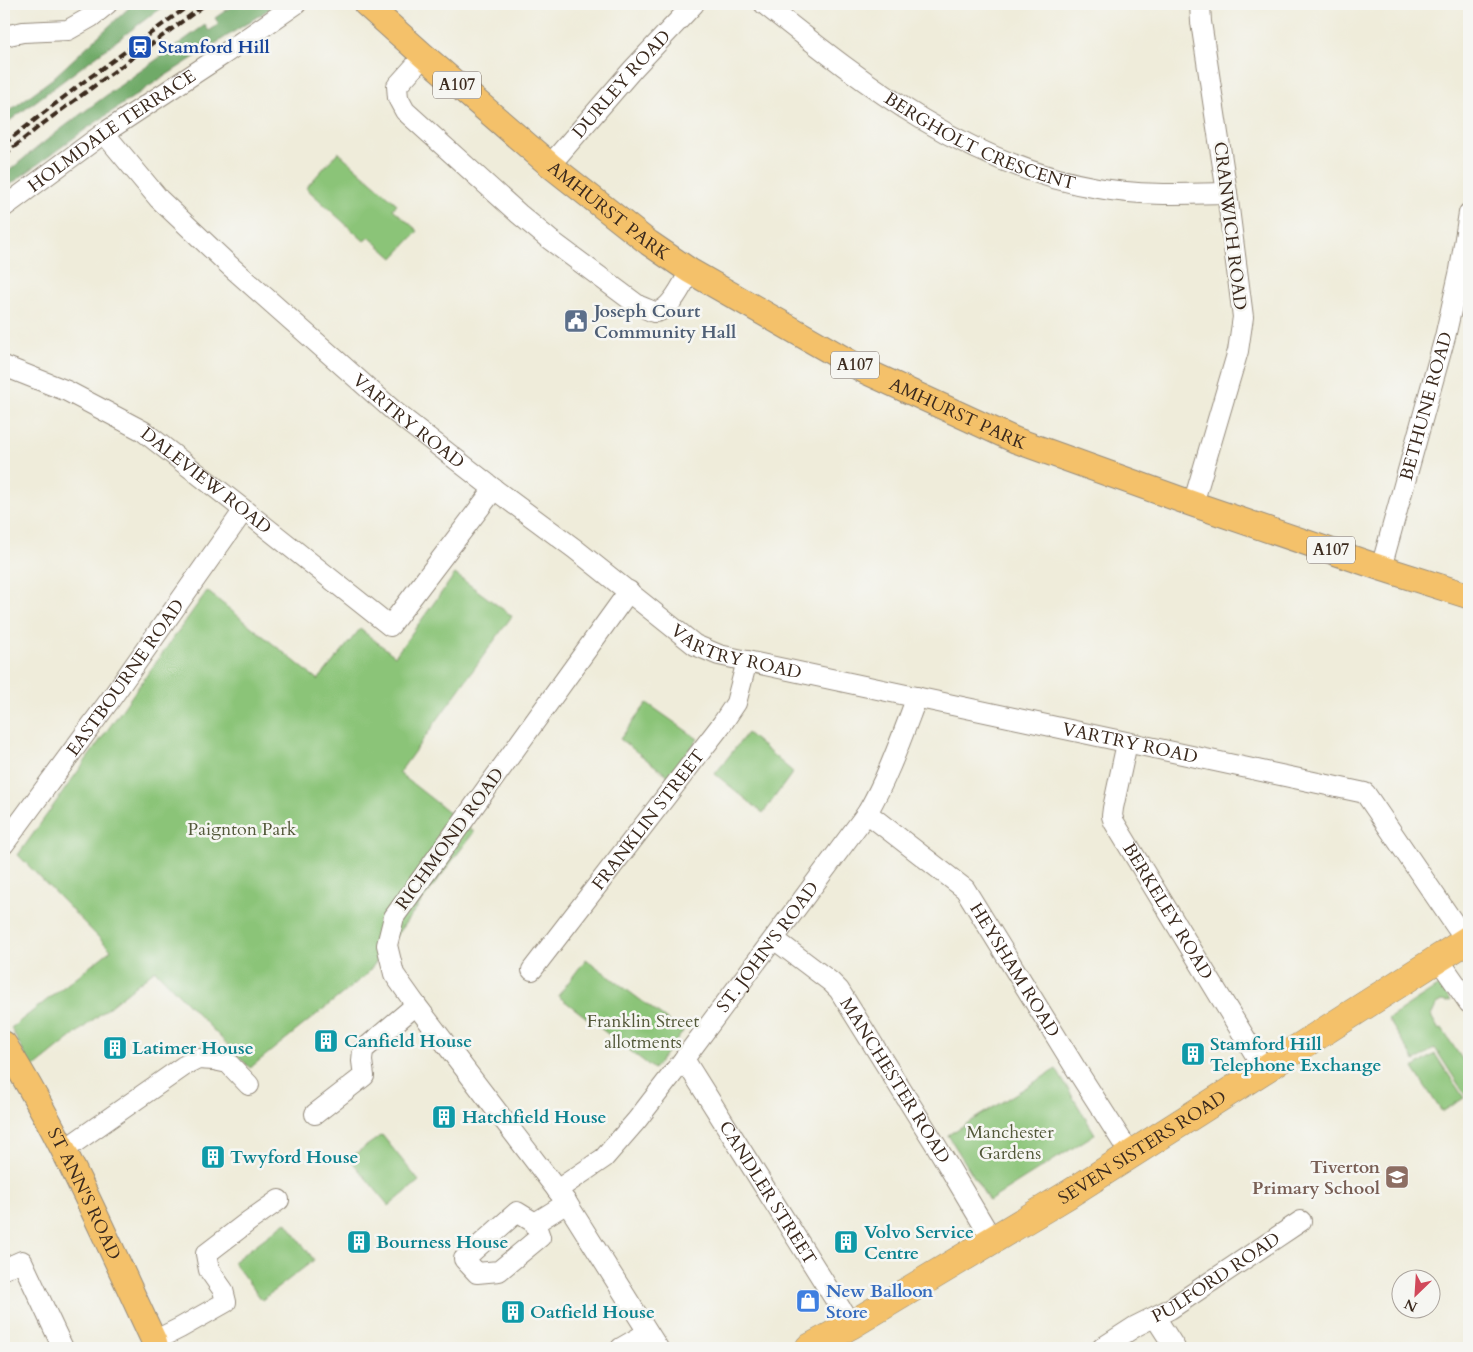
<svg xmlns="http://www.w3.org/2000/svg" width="1473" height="1352" viewBox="0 0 1473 1352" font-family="Cardo,serif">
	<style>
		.green { fill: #8bc478; stroke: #63774b }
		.forest { fill: #70aa68; stroke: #566a43 }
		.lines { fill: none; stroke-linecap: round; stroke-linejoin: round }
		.minor-casing { stroke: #958b7c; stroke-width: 22 }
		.major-casing { stroke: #958b7c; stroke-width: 27 }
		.highway-casing { stroke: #958b7c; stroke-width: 29 }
		.minor { stroke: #fff; stroke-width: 20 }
		.major { stroke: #f4c16a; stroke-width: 25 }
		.highway { stroke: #f4c16a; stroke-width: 28 }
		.rail { stroke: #3b2a1e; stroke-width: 4; stroke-dasharray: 8 4; stroke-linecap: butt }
		.labels { text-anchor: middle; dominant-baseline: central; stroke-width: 5; stroke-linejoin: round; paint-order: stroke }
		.shield { fill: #f6f6f2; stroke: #73675e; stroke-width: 1 }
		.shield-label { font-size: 16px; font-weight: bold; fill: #3b2a1e }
		.transit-label { font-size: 18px; font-weight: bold; fill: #164399; stroke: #f6f6f2; text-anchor: start }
		.street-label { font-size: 18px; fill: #3b2a1e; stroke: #f6f6f2 }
		.service-label { font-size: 18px; font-weight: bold; fill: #4e5e75; stroke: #f6f6f2; text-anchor: start }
		.park-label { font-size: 18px; fill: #535839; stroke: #f6f6f2 }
		.culture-label { font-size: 18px; font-weight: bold; fill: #0d838f; stroke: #f6f6f2; text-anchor: start }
		.education-label { font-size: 18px; font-weight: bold; fill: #785e54; stroke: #f6f6f2; text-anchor: end }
		.shop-label { font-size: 18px; font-weight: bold; fill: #366cbe; stroke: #f6f6f2; text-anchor: start }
	</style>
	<rect width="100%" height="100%" fill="#f6f6f2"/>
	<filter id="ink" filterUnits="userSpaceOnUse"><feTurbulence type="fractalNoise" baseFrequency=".02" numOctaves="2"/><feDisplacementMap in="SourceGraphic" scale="10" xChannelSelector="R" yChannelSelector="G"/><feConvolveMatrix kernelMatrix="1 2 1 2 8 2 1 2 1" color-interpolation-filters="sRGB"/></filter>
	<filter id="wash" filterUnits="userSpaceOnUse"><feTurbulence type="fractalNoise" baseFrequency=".0096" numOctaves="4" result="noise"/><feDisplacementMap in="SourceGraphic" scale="20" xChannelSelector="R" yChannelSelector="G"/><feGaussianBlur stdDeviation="1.12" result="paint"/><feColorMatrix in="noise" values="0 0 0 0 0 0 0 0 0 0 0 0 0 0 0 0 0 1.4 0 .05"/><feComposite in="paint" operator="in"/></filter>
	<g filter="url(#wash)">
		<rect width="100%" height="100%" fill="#efecda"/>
		<g class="green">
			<path d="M 338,152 L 397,204 L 393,209 L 418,231 L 393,258 L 369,237 L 364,241 L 306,188 Z"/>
			<path d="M 455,574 L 512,616 L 399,773 L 474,832 L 367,974 L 250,1068 L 155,970 L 32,1069 L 11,1028 L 111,950 L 18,855 L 207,591 L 318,680 L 360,629 L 395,656 Z"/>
			<path d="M 647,703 L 698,739 L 668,776 L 620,739 Z"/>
			<path d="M 747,733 L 793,772 L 763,813 L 715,774 Z"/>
			<path d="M 586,959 L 683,1032 L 654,1069 L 558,996 Z"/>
			<path d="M 1440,985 L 1450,1001 L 1447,1002 L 1441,1001 L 1437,1004 L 1431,1016 L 1439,1030 L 1442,1029 L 1464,1062 L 1466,1061 L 1469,1066 L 1469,1101 L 1435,1048 L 1415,1061 L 1388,1019 Z"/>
			<path d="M 1435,1054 L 1464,1098 L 1442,1112 L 1413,1068 Z"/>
			<path d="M 1056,1069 L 1095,1134 L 989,1201 L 948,1135 Z"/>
			<path d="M 382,1135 L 419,1181 L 389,1206 L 349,1158 Z"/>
			<path d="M 286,1222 L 314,1260 L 262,1300 L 233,1262 Z"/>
		</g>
		<g class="forest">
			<path d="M 133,4 L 166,4 L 4,125 L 4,115 L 52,79 Z"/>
			<path d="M 235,4 L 277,4 L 151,85 L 86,129 L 4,189 L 4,175 C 67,121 137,74 205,25 L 209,31 L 219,24 L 215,18 Z"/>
		</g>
	</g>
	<g filter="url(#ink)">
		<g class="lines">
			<defs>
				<g id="minor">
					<path id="s1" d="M 764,4 C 865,84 967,166 1098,188 C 1141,196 1184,194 1227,193"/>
					<path d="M 4,36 L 23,32 L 68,30 L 91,17 L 107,4"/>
					<path d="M 424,56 L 397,86 L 398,98 L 405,111 L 519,214 L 549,239 L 639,306 C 644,307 650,311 654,312 C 671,312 683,283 690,271"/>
					<path id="s2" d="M 104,133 L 159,199 L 230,266 L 395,412 L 494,489 L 575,549 L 695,645 L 719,655 L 1365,793 L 1466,941"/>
					<path id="s3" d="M 550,165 L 633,69 L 694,4"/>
					<path id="s4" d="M 4,207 L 104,133 L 224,54 L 296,4"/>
					<path id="s5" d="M 4,366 L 67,391 L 143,431 L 244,510 L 390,626 L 494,489"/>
					<path d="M 1193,504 L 1238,351 L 1243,317 L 1227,193 L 1201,22 L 1200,4"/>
					<path id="s6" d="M 1381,568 L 1445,337 L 1460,270 L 1469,213"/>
					<path d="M 629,591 L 394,917 L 387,945 L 394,974 L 416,1005 L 567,1203 L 658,1348"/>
					<path id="s7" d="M 1127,743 L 1113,808 L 1112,816 L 1114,822 L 1264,1069"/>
					<path id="s8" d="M 867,813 L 965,889 L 1076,1069 L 1131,1155"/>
					<path id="s9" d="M 4,844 L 110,700 L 244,510"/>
					<path id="s10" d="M 774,939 L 831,982 L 839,990 L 937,1147 L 993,1241"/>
					<path d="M 1439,960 L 1469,1003"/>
					<path id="s11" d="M 532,970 L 722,724 L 736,703 L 747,661"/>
					<path id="s12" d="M 684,1059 L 851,1325"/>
					<path d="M 315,1114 L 364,1076 L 362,1061 L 363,1050 L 416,1005"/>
					<path d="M 64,1150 L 184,1066 L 198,1059 L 214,1060 L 228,1063 L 249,1085"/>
					<path id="s13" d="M 557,1190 L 604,1158 L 637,1120 L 684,1059 L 867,813 C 888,777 902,736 917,697"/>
					<path d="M 535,1223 L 517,1212 L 464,1259 L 477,1273 L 499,1271 L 540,1237 L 535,1223 L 567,1203"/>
					<path d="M 4,1269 L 22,1261 L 63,1348"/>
					<path d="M 1155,1317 L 1175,1348"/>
					<path d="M 154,1341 L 180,1328 L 226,1302 L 223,1290 L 209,1270 L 206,1254 L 249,1221 L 279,1200"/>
					<path d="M 621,1348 L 647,1333"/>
					<path id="s14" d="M 1102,1348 L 1136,1326 L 1170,1309 L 1301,1221"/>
				</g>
				<g id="major">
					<path id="s15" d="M 366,4 L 424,56 L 550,165 L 649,243 L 690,271 L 865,371 L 1015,440 L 1193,504 L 1381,568 L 1469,596"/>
					<path id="s16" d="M 4,1044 C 63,1138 107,1241 154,1341 L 156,1348"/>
				</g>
				<g id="highway">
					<path id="s17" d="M 809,1348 L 851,1325 L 1069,1194 L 1469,939"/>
				</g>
			</defs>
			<use href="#minor" class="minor-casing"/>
			<use href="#major" class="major-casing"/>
			<use href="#highway" class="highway-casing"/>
			<use href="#minor" class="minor"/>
			<use href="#major" class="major"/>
			<use href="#highway" class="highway"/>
			<g class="rail">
				<path d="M 4,144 L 82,83 L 191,4"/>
				<path d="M 4,155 L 41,125 L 206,4"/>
			</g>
		</g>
	</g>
	<defs>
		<symbol id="station-square" viewBox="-11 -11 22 22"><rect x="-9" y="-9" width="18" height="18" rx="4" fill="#1a4fb4" stroke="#f6f6f2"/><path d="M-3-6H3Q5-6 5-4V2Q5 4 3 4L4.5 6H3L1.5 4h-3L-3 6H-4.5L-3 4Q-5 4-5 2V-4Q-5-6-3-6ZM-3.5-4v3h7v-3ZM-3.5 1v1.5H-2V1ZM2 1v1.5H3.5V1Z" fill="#fff"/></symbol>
		<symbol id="civic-square" viewBox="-11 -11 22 22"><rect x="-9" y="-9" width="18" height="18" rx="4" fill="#5c6f8a" stroke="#f6f6f2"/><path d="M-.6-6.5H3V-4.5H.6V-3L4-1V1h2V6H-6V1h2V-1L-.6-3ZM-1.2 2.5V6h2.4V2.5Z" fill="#fff"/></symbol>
		<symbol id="building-square" viewBox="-11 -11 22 22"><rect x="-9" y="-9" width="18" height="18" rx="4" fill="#0f9aa8" stroke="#f6f6f2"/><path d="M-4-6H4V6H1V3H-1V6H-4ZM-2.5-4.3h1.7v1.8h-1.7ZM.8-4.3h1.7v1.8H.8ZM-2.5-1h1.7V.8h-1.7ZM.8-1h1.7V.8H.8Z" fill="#fff"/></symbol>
		<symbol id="school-square" viewBox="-11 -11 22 22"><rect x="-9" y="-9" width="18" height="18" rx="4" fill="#8d6e63" stroke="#f6f6f2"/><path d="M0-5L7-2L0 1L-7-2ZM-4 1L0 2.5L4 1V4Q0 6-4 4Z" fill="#fff"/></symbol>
		<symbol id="shop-square" viewBox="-11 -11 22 22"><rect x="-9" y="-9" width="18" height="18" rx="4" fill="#3f7fe0" stroke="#f6f6f2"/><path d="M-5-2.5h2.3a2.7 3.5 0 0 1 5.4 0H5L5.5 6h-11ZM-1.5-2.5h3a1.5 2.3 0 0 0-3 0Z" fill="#fff"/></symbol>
	</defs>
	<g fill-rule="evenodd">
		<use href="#station-square" x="126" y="33" width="28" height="28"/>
		<use href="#civic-square" x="562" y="307" width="28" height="28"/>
		<use href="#building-square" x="312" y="1027" width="28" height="28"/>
		<use href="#building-square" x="101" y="1034" width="28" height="28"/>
		<use href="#building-square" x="1179" y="1040" width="28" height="28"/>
		<use href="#building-square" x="430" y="1103" width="28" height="28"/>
		<use href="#building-square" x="199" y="1143" width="28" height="28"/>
		<use href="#school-square" x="1383" y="1163" width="28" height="28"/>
		<use href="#building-square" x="345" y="1228" width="28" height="28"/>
		<use href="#building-square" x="832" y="1228" width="28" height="28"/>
		<use href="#shop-square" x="794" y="1287" width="28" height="28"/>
		<use href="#building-square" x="499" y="1298" width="28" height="28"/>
	</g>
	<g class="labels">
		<g class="shield">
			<rect x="433" y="71.5" width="48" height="27" rx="4"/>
			<rect x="831" y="351.5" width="48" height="27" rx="4"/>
			<rect x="1307" y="536.5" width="48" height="27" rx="4"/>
		</g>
		<g class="shield-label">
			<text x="457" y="85">A107</text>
			<text x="855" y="365">A107</text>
			<text x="1331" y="550">A107</text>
		</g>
		<g class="transit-label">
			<text x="158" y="47">Stamford Hill</text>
		</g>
		<g class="street-label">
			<text stroke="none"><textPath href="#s3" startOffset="108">DURLEY ROAD</textPath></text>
			<text stroke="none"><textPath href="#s4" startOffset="132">HOLMDALE TERRACE</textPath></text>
			<text stroke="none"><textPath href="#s1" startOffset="258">BERGHOLT CRESCENT</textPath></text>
			<text stroke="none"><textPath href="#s15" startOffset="319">AMHURST PARK</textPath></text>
			<text transform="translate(1230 226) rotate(83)">CRANWICH ROAD</text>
			<text stroke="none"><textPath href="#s6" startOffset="168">BETHUNE ROAD</textPath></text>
			<text stroke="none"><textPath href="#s15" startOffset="724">AMHURST PARK</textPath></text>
			<text stroke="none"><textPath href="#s2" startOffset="420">VARTRY ROAD</textPath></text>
			<text stroke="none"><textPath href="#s5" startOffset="234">DALEVIEW ROAD</textPath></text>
			<text stroke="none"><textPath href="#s2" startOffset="825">VARTRY ROAD</textPath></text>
			<text stroke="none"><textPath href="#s9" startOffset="206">EASTBOURNE ROAD</textPath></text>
			<text stroke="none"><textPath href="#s2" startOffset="1230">VARTRY ROAD</textPath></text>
			<text stroke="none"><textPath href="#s11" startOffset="190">FRANKLIN STREET</textPath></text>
			<text transform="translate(450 839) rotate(-54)">RICHMOND ROAD</text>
			<text stroke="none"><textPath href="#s7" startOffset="185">BERKELEY ROAD</textPath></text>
			<text stroke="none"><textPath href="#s13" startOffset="324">ST. JOHN'S ROAD</textPath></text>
			<text stroke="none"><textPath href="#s8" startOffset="219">HEYSHAM ROAD</textPath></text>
			<text stroke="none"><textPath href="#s10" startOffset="189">MANCHESTER ROAD</textPath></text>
			<text stroke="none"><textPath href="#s17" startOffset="389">SEVEN SISTERS ROAD</textPath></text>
			<text stroke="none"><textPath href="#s12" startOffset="158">CANDLER STREET</textPath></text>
			<text stroke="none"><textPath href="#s16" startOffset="170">ST ANN'S ROAD</textPath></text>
			<text stroke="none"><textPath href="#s14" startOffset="134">PULFORD ROAD</textPath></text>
		</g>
		<g class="service-label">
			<text x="594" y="311">Joseph Court<tspan x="594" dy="21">Community Hall</tspan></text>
		</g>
		<g class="park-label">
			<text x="242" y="829">Paignton Park</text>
			<text x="643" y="1021">Franklin Street<tspan x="643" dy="21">allotments</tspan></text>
			<text x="1010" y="1132">Manchester<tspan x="1010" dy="21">Gardens</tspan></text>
		</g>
		<g class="culture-label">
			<text x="344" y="1041">Canfield House</text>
			<text x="1210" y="1044">Stamford Hill<tspan x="1210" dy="21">Telephone Exchange</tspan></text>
			<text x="132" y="1048">Latimer House</text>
			<text x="462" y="1117">Hatchfield House</text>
			<text x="230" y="1157">Twyford House</text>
			<text x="864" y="1232">Volvo Service<tspan x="864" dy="21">Centre</tspan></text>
			<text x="376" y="1242">Bourness House</text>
			<text x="530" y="1312">Oatfield House</text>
		</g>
		<g class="education-label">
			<text x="1380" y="1167">Tiverton<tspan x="1380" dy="21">Primary School</tspan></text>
		</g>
		<g class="shop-label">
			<text x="826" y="1291">New Balloon<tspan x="826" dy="21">Store</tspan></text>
		</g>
	</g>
	<rect width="1473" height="1352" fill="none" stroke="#f6f6f2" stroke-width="20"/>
	<g transform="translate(1416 1294) rotate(205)"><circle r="24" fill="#f6f6f2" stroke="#aba49d"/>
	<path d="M0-4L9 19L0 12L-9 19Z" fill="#d1495b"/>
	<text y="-8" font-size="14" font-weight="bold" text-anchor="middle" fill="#3b2a1e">N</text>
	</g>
</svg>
